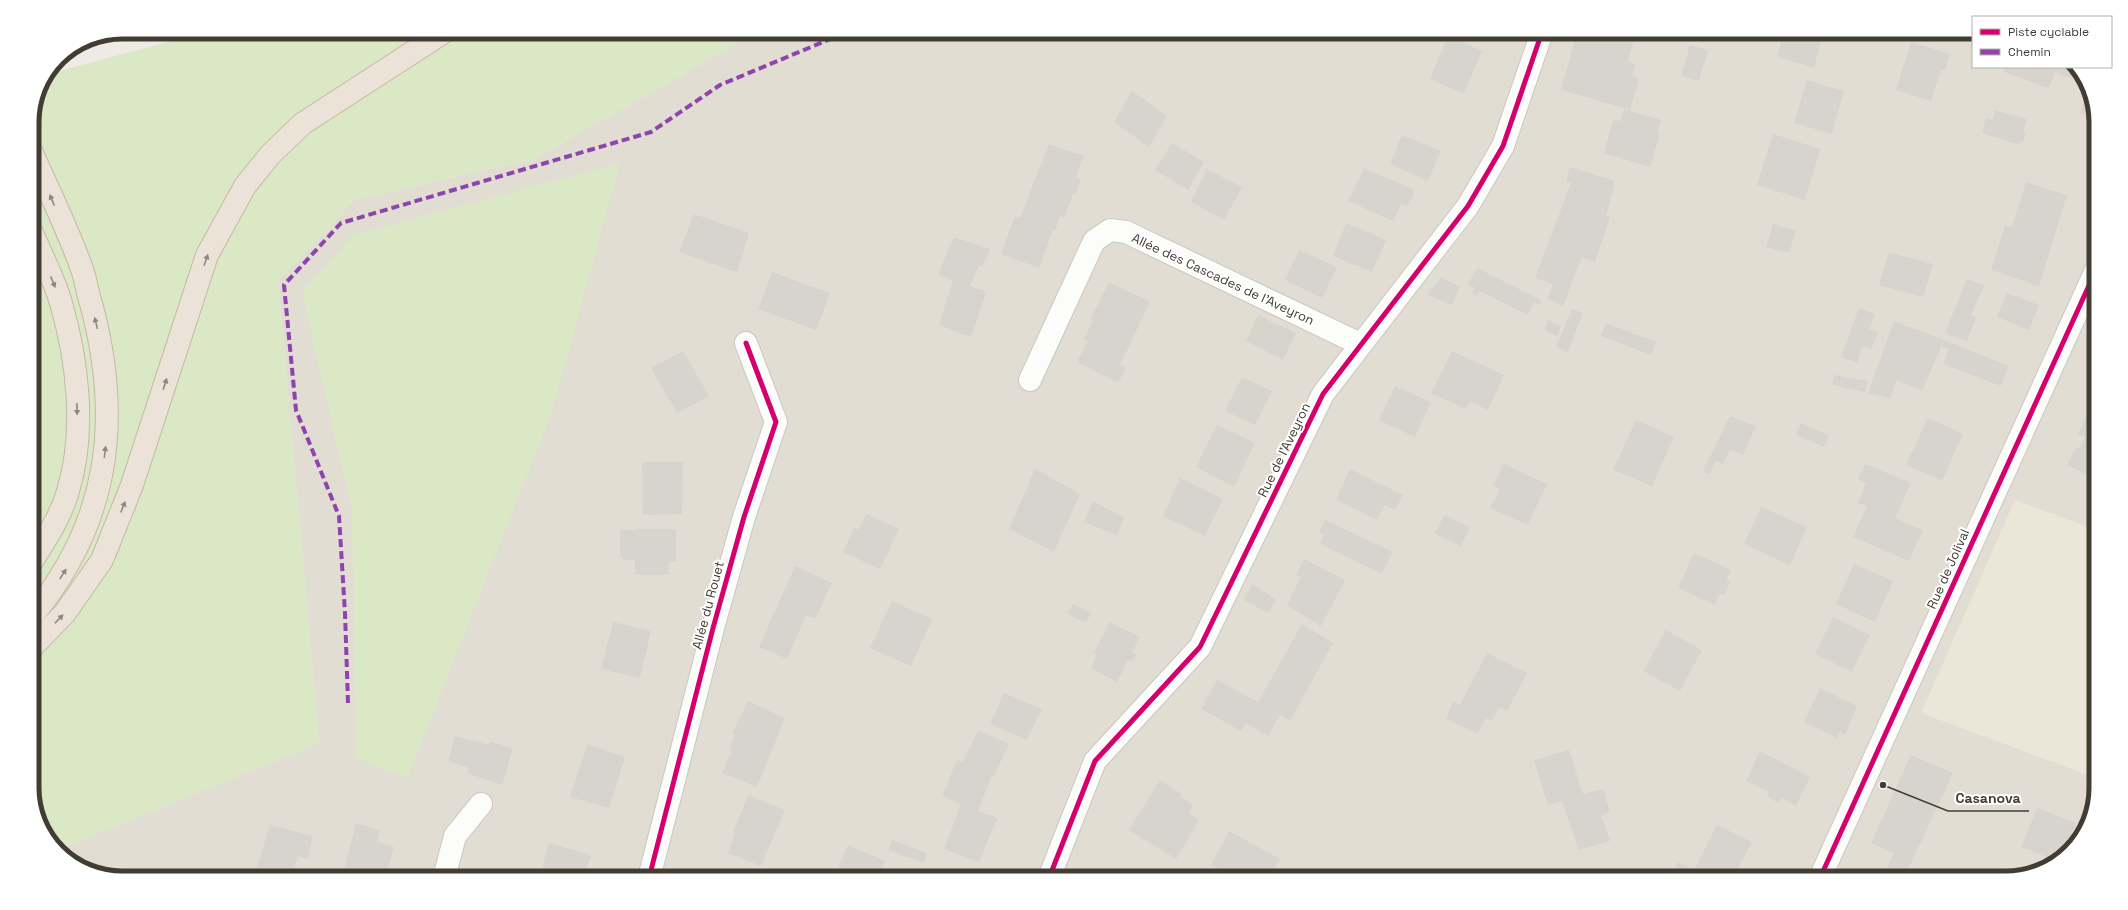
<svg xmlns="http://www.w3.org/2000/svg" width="2128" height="910" viewBox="0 0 2128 910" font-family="'Space Grotesk',sans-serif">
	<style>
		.residential { fill: #e1ddd3 }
		.education { fill: #ece6d8 }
		.green { fill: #dae8c6 }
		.building { fill: #d7d4ce }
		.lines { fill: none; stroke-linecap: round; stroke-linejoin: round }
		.minor-casing { stroke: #cac7c2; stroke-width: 24 }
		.highway-casing { stroke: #c5b8a2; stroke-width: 24 }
		.minor { stroke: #fcfcfb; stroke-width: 22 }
		.highway { stroke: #ebe3d7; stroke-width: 22 }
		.quiet { stroke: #8e44ad; stroke-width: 4; stroke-dasharray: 8 4; stroke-linecap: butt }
		.cycleway-casing { stroke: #fff; stroke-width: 8 }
		.cycleway { stroke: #d6006c; stroke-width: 5 }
		.oneway { fill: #8e877d }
		.labels { text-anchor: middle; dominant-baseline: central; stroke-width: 4; stroke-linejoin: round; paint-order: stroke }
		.street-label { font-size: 13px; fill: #423c33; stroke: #fff }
		.rim { fill: none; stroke: #423c33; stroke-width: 5 }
		.leader { fill: none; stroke: #423c33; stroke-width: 1.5 }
		.callout-dot { fill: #423c33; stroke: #fff; stroke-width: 1.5 }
		.callout-label { font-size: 14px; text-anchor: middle; font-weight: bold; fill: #423c33; stroke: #fff; stroke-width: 4; stroke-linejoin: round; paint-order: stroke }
	</style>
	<rect width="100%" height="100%" fill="#eeebe6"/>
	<path class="residential" d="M 757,32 L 1973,32 L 1973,67 L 2075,67 L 2081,72 L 2096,117 L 2096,788 L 2089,822 L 2056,863 L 2006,878 L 122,878 L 88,871 L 59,849 L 319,743 L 278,281 L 354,200 L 534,159 Z"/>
	<path class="education" d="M 2015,500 L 2096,530 L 2096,778 L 1921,713 Z"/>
	<g class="green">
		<path d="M 205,32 L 757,32 L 534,159 L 354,200 L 278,282 L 319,743 L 59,849 L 51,843 L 32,794 L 32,117 L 39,87 L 48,74 Z"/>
		<path d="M 620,163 L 551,415 L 407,778 L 356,758 L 352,511 L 302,293 L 353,235 Z"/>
	</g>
	<g class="building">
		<path d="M 1577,32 L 1604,32 L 1634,40 L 1628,62 L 1635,64 L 1632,76 L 1639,78 L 1630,110 L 1561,90 Z"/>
		<path d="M 1784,32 L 1823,32 L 1814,68 L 1777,57 Z"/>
		<path d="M 1448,36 L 1482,51 L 1464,94 L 1430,79 Z"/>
		<path d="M 1911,42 L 1950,54 L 1945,70 L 1941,69 L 1931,101 L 1896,90 Z"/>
		<path d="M 1690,45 L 1708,50 L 1699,81 L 1681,76 Z"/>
		<path d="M 2005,67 L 2069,67 L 2078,71 L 2075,80 L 2055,72 L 2049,88 L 2004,72 Z"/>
		<path d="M 1807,80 L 1844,91 L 1832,134 L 1794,123 Z"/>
		<path d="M 1132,91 L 1167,116 L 1149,147 L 1114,122 Z"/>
		<path d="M 2089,98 L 2096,117 L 2096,126 L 2092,125 L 2095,118 L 2080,113 L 2085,99 L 2089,100 Z"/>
		<path d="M 1624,109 L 1661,120 L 1657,132 L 1660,133 L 1650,167 L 1604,153 L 1613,120 L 1620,121 Z"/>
		<path d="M 1995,110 L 2027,119 L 2023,131 L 2026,132 L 2023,142 L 2020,141 L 2019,145 L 1982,133 L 1986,118 L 1992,120 Z"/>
		<path d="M 1773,134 L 1820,149 L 1805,200 L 1757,185 Z"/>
		<path d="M 1402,135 L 1441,151 L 1428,181 L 1390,164 Z"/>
		<path d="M 1172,143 L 1204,162 L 1188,190 L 1155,170 Z"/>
		<path d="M 1049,144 L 1084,156 L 1076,177 L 1081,179 L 1075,195 L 1073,194 L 1064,218 L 1060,216 L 1055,231 L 1053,230 L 1039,268 L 1001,254 L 1015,216 L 1020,218 Z"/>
		<path d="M 1570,167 L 1615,181 L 1606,216 L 1610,217 L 1595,262 L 1582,257 L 1563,306 L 1548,298 L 1553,284 L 1535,278 L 1571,183 L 1566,181 Z"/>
		<path d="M 1364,168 L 1415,190 L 1408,206 L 1401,204 L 1393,221 L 1348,201 Z"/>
		<path d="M 1207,169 L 1242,187 L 1224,220 L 1191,202 Z"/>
		<path d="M 2026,182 L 2067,195 L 2039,286 L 1991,270 L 2005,225 L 2012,227 Z"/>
		<path d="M 694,214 L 749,233 L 737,272 L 679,252 Z"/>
		<path d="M 1346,223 L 1386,240 L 1372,272 L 1333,256 Z"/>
		<path d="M 1773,224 L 1796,231 L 1789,253 L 1766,247 Z"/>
		<path d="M 954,237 L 990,249 L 982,267 L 979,265 L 970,286 L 986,292 L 971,337 L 939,325 L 953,280 L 938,274 Z"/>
		<path d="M 1299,250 L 1337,267 L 1322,298 L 1285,280 Z"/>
		<path d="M 1889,252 L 1933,264 L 1923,297 L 1879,285 Z"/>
		<path d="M 1477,268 L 1541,300 L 1540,305 L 1534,302 L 1528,315 L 1480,291 L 1477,296 L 1472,293 L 1475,288 L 1468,284 Z"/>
		<path d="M 772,272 L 830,293 L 816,330 L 758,309 Z"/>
		<path d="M 1441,277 L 1460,287 L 1452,305 L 1427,295 Z"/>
		<path d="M 1967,279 L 1984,285 L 1971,315 L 1976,317 L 1967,341 L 1945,333 Z"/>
		<path d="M 1109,282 L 1150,302 L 1120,365 L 1126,368 L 1118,383 L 1077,362 L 1088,341 L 1084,339 L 1093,321 L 1090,320 Z"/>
		<path d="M 2007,293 L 2039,305 L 2029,330 L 1997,317 Z"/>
		<path d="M 1859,308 L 1875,314 L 1869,329 L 1878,332 L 1871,350 L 1863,346 L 1857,363 L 1841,357 Z"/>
		<path d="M 1572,309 L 1583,313 L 1568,352 L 1556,347 Z"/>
		<path d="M 1258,315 L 1296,333 L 1283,360 L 1246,341 Z"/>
		<path d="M 1548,320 L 1561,326 L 1557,336 L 1545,331 Z"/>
		<path d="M 1894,321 L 1944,340 L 1922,391 L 1897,380 L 1890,398 L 1868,393 Z"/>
		<path d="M 1606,323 L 1656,342 L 1651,355 L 1601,336 Z"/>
		<path d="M 1945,340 L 2009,366 L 2001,386 L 1943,364 L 1949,349 L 1942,347 Z"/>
		<path d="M 683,351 L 709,396 L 677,413 L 651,368 Z"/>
		<path d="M 1452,351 L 1504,375 L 1488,410 L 1470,401 L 1466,409 L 1431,393 Z"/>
		<path d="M 1834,375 L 1868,381 L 1865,392 L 1832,385 Z"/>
		<path d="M 1242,377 L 1272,391 L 1255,425 L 1225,411 Z"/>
		<path d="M 1395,386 L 1431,402 L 1415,437 L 1379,420 Z"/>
		<path d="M 2090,408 L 2096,411 L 2094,478 L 2067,465 L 2076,447 L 2080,448 L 2085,437 L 2078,434 Z"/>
		<path d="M 1730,416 L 1756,426 L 1743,455 L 1730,449 L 1723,464 L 1716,460 L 1710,474 L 1703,471 Z"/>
		<path d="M 1928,418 L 1963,434 L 1942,481 L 1906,465 Z"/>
		<path d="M 1636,420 L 1674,437 L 1652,486 L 1613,470 Z"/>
		<path d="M 1801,423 L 1829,435 L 1824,447 L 1796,435 Z"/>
		<path d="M 1217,425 L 1255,443 L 1234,487 L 1196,467 Z"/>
		<path d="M 644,462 L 683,462 L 682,514 L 643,515 L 642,464 Z"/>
		<path d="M 1504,464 L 1547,484 L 1528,525 L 1490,508 L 1500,489 L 1493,486 Z"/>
		<path d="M 1865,464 L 1911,483 L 1895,518 L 1923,530 L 1909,561 L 1853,537 L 1867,506 L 1858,503 L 1866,483 L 1858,479 Z"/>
		<path d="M 1035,469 L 1080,494 L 1054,552 L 1009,529 Z"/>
		<path d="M 1350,469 L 1403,495 L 1395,510 L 1385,505 L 1377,520 L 1336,500 Z"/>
		<path d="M 1180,478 L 1223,499 L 1205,536 L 1163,516 Z"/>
		<path d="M 1093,501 L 1124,518 L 1117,535 L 1084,522 Z"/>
		<path d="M 1761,507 L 1807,527 L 1790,565 L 1744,544 Z"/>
		<path d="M 866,514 L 899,529 L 880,569 L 843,552 L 854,528 L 858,530 Z"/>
		<path d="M 1444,515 L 1470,527 L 1461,546 L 1435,534 Z"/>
		<path d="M 1325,520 L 1393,552 L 1382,574 L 1320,544 L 1324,535 L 1319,533 Z"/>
		<path d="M 635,529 L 676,529 L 676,561 L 669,561 L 669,575 L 635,575 L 635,560 L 624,560 L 620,556 L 620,530 L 635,530 Z"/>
		<path d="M 1694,553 L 1731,570 L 1726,580 L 1730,582 L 1724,595 L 1720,593 L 1715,605 L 1678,588 Z"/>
		<path d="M 1304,559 L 1345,580 L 1321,626 L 1287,605 L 1301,577 L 1296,575 Z"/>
		<path d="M 1854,564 L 1893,581 L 1875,622 L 1836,604 Z"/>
		<path d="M 795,566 L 832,583 L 815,619 L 806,615 L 787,659 L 759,647 Z"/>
		<path d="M 1252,584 L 1276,599 L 1268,613 L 1244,600 Z"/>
		<path d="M 892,601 L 932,619 L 911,666 L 870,648 Z"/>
		<path d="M 1073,604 L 1091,613 L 1086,623 L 1067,614 Z"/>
		<path d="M 1833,617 L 1870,635 L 1852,672 L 1815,654 Z"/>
		<path d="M 613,622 L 651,631 L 640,678 L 601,669 Z"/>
		<path d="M 1109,622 L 1140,637 L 1132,652 L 1137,654 L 1133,661 L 1128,660 L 1117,682 L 1091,668 L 1097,654 L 1094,653 Z"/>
		<path d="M 1302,624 L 1333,643 L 1290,721 L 1280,715 L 1268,736 L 1246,723 L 1241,731 L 1201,709 L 1217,680 L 1258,702 Z"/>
		<path d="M 1666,630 L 1702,650 L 1680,691 L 1643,671 Z"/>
		<path d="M 1487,653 L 1527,673 L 1507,711 L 1500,707 L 1492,721 L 1486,718 L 1478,734 L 1446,719 L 1453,701 L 1460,705 Z"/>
		<path d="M 1820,688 L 1857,706 L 1845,735 L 1840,732 L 1837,738 L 1804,722 Z"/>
		<path d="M 1004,693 L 1042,709 L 1027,740 L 990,724 Z"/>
		<path d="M 748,701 L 785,718 L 757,787 L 722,773 L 731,752 L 729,750 L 735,735 L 732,734 Z"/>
		<path d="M 978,730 L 1009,744 L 994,776 L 992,775 L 978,811 L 997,818 L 979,862 L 944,849 L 961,804 L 942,796 L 957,760 L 963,762 Z"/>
		<path d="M 455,736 L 489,745 L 490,741 L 513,749 L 502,785 L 467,773 L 469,768 L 448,761 Z"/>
		<path d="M 587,744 L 625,757 L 609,808 L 570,797 Z"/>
		<path d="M 1569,750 L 1583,794 L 1603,789 L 1610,812 L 1601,815 L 1610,841 L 1579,850 L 1562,801 L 1548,805 L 1534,760 Z"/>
		<path d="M 1760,751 L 1810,777 L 1796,806 L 1781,798 L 1779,803 L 1767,797 L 1769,792 L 1746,781 Z"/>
		<path d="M 1911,755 L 1953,773 L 1904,878 L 1886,870 L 1894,853 L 1871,843 Z"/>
		<path d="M 1160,780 L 1182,794 L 1180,797 L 1193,805 L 1189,813 L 1199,820 L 1176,859 L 1129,830 Z"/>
		<path d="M 748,795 L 785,810 L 761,866 L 728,853 L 735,833 L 733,832 Z"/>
		<path d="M 2037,808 L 2076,823 L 2062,855 L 2057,861 L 2021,847 Z"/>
		<path d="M 356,824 L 380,830 L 377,842 L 394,847 L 385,878 L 342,878 Z"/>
		<path d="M 270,825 L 313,836 L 308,859 L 298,856 L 291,878 L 248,878 L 249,873 L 255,874 Z"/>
		<path d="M 1717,825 L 1752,842 L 1733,878 L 1670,878 L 1678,862 L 1694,871 Z"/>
		<path d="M 1229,831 L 1280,859 L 1269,878 L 1235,878 L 1211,865 Z"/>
		<path d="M 892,840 L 927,853 L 923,863 L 889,850 Z"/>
		<path d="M 549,843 L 591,855 L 583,878 L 539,878 Z"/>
		<path d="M 848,845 L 885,861 L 877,878 L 833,878 Z"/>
		<path d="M 950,868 L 956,871 L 953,878 L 932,878 L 935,871 L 947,876 Z"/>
	</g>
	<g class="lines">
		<defs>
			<g id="minor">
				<path d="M 1030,380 L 1094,241 L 1110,230 L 1126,232 L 1360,344"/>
				<path d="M 444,878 L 455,836 L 481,804"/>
				<path d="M 649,878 L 713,628 L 744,517 L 776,422 L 746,343"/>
				<path d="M 1049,878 L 1095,761 L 1200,647 L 1323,394 L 1468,206 L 1503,146 L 1542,32"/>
				<path d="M 1820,878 L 2096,270"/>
			</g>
			<g id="highway">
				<path d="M 32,153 C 49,191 68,230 82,269 C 86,281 88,295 92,307 C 122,422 109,523 32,616"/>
				<path d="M 32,233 C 42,256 54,279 61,303 C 78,362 86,432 68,491 C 61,516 46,539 32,561"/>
				<path d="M 32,647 L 65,613 L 102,560 L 132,485 L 207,255 L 245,186 L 270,155 L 302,124 L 444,32"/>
			</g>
		</defs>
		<use href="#minor" class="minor-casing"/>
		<use href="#highway" class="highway-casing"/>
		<use href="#minor" class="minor"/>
		<use href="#highway" class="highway"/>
		<path class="quiet" d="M 348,703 L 345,613 L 339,516 L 296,410 L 284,285 L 341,223 L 651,132 L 720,85 L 847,32"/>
		<defs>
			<g id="cycleway">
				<path d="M 649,878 L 713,628 L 744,517 L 776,422 L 746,343"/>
				<path d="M 1049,878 L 1095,761 L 1200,647 L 1323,394 L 1468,206 L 1503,146 L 1542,32"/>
				<path d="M 1820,878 L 2096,270"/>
			</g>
		</defs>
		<use href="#cycleway" class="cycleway-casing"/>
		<use href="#cycleway" class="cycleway"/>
	</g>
	<defs><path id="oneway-solid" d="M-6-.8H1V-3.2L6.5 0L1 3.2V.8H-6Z"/></defs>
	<g class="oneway">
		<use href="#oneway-solid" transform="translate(52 200) rotate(-113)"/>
		<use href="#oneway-solid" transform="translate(206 260) rotate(-71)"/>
		<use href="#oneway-solid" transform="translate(53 282) rotate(67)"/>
		<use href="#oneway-solid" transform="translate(96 323) rotate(-104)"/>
		<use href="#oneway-solid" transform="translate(165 384) rotate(-72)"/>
		<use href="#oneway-solid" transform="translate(77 409) rotate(89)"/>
		<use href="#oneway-solid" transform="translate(105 452) rotate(-83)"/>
		<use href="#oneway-solid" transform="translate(123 507) rotate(-68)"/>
		<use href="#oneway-solid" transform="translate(63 574) rotate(-57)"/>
		<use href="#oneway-solid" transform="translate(59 619) rotate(-46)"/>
	</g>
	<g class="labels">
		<g class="street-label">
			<text transform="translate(1223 279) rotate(25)">Allée des Cascades de l'Aveyron</text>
			<text transform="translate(1284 450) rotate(-64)">Rue de l'Aveyron</text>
			<text transform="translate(1948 569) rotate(-66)">Rue de Jolival</text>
			<text transform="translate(708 605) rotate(-75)">Allée du Rouet</text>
		</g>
	</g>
	<path d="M0 0H2128V910H0ZM122 39H2006A83 83 0 0 1 2089 122V788A83 83 0 0 1 2006 871H122A83 83 0 0 1 39 788V122A83 83 0 0 1 122 39Z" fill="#fff" fill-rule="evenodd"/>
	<path class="rim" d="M122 39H2006A83 83 0 0 1 2089 122V788A83 83 0 0 1 2006 871H122A83 83 0 0 1 39 788V122A83 83 0 0 1 122 39Z"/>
	<path class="leader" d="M1883 785L1948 811H2029"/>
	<circle class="callout-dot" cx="1883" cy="785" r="4"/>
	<g class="callout-label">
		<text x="1988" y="803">Casanova</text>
	</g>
	<rect x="1972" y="16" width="140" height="52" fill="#ffffff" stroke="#b3b1ad"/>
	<rect x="1980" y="29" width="20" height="6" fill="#d6006c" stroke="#b3b1ad"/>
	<text x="2008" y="36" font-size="12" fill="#423c33">Piste cyclable</text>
	<rect x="1980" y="49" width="20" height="6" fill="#8e44ad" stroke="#b3b1ad"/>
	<text x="2008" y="56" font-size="12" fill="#423c33">Chemin</text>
</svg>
